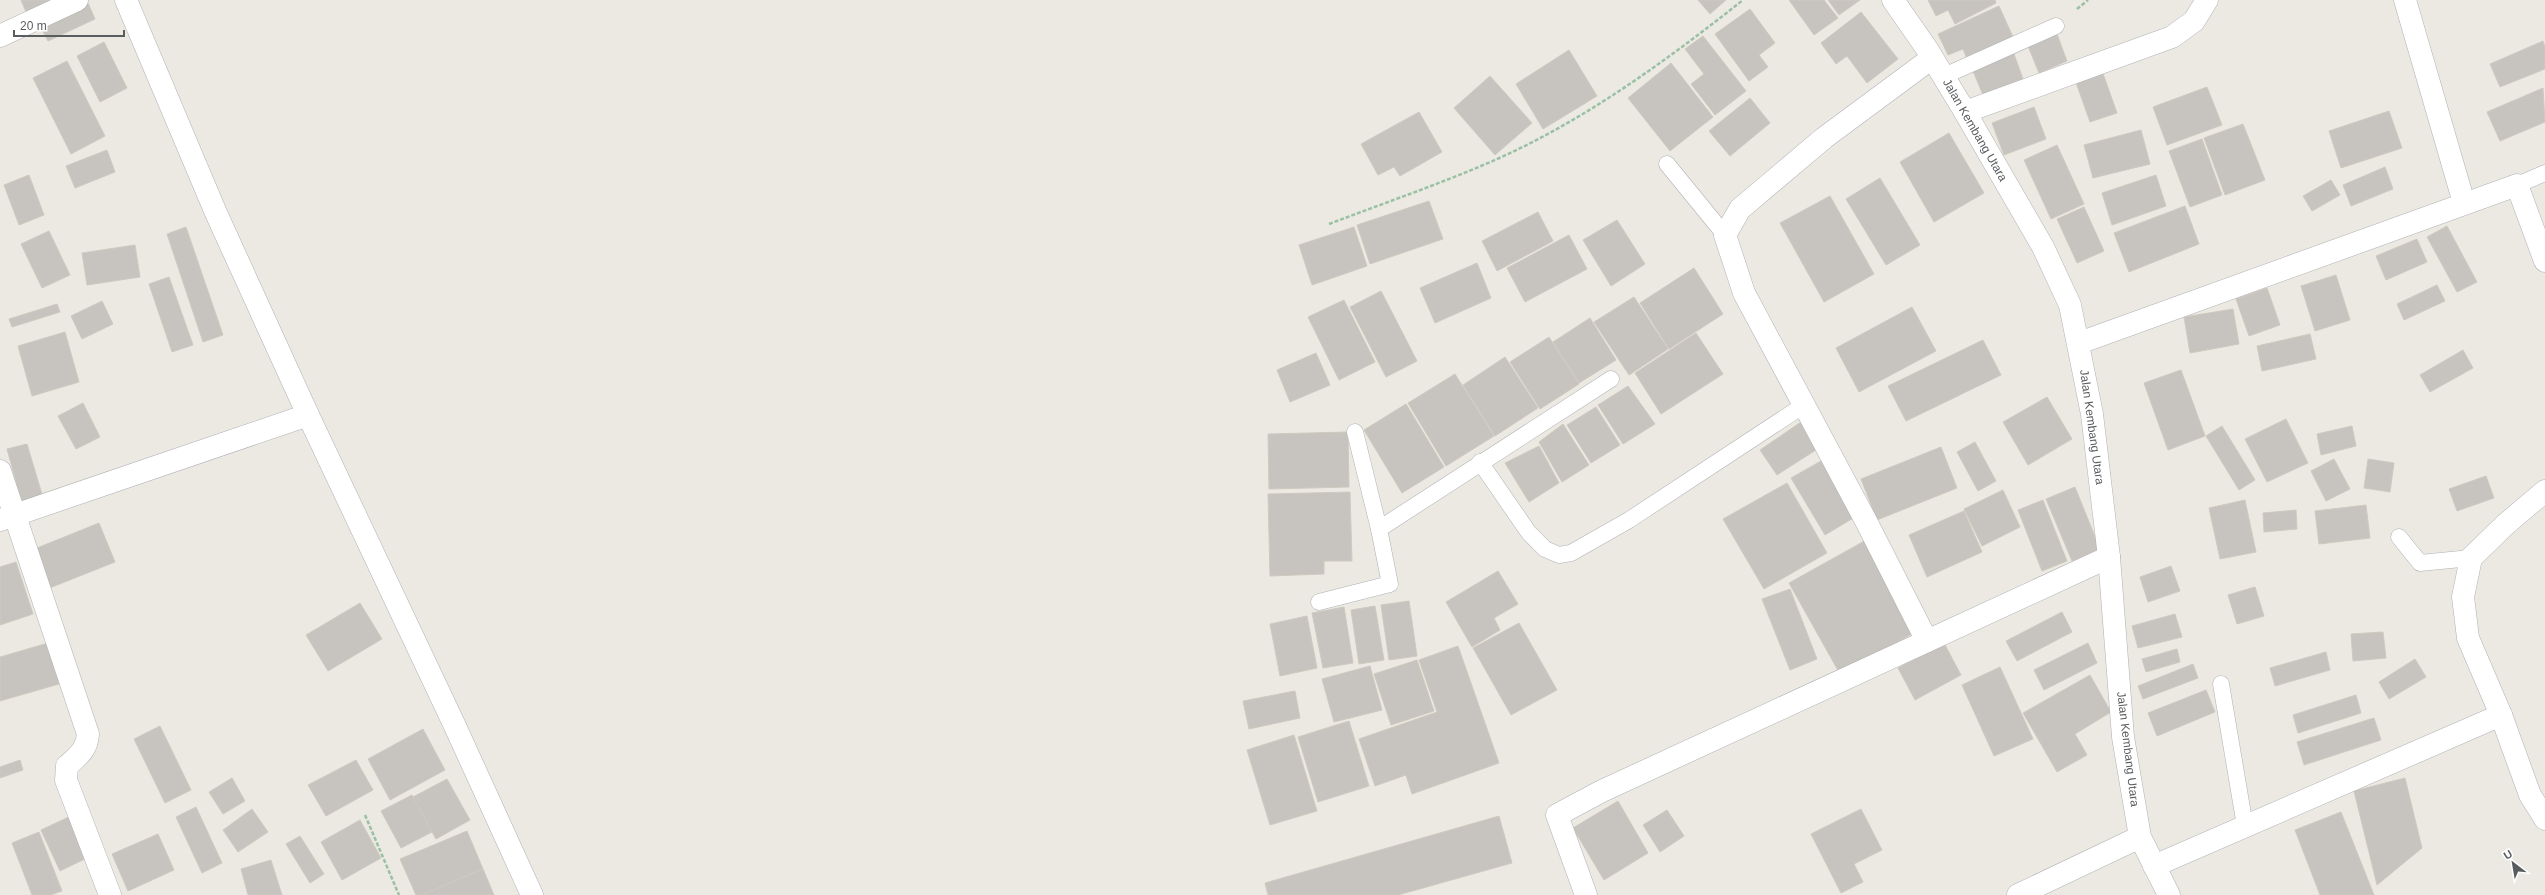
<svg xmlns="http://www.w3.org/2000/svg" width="2545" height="895" viewBox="0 0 2545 895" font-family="Helvetica,sans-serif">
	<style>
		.building { fill: #c7c3be; stroke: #cfcac0 }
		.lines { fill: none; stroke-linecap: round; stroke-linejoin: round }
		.lane-casing { stroke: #afb2b5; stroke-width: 17 }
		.street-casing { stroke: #afb2b5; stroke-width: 23 }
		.path { stroke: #9ac1a4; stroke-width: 2.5; stroke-dasharray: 4 2; stroke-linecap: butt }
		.lane { stroke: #fff; stroke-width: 16 }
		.street { stroke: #fff; stroke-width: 22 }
		.labels { text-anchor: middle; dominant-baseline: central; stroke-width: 3; stroke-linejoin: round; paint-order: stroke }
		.street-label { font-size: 12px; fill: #5a5d60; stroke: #fff }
	</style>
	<rect width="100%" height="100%" fill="#ebe9e1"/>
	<g class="building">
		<path d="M 21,0 L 53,0 L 26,12 Z"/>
		<path d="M 1698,0 L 1726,0 L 1710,14 Z"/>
		<path d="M 1789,0 L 1824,0 L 1838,18 L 1814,35 Z"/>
		<path d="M 1828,0 L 1860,0 L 1839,15 Z"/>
		<path d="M 1928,0 L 1995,0 L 1996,3 L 1955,24 L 1948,10 L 1936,16 Z"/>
		<path d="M 88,3 L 95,19 L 48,41 L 40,26 Z"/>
		<path d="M 1999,6 L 2013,37 L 1967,59 L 1963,49 L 1948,55 L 1938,34 Z"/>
		<path d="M 1750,9 L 1775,43 L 1759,55 L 1768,67 L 1749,81 L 1715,34 Z"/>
		<path d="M 1861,12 L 1898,59 L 1867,83 L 1847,56 L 1836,64 L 1821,43 Z"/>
		<path d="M 2057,34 L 2067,61 L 2039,73 L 2028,46 Z"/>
		<path d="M 1703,36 L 1746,91 L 1715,115 L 1691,84 L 1704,74 L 1685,49 Z"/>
		<path d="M 2543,41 L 2545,47 L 2545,69 L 2500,87 L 2490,64 Z"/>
		<path d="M 104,42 L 127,88 L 100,102 L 77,56 Z"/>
		<path d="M 1569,50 L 1597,96 L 1543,129 L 1516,84 Z"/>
		<path d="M 2014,54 L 2023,79 L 1983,95 L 1973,71 Z"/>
		<path d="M 67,61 L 105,136 L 71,154 L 33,78 Z"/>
		<path d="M 1671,63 L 1713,117 L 1670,151 L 1628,98 Z"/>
		<path d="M 2100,65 L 2117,113 L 2090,122 L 2073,74 Z"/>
		<path d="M 1490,76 L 1532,123 L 1495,155 L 1454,108 Z"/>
		<path d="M 2207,87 L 2222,125 L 2167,145 L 2153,107 Z"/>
		<path d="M 2543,88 L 2545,122 L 2500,141 L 2487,112 Z"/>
		<path d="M 1750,98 L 1770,123 L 1730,156 L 1709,131 Z"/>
		<path d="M 2034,107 L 2046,139 L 2004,155 L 1992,123 Z"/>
		<path d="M 2389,111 L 2402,148 L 2341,168 L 2329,131 Z"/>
		<path d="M 1419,112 L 1442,152 L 1400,176 L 1394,167 L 1378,175 L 1361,144 Z"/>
		<path d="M 2243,124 L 2265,180 L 2225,195 L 2204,138 Z"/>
		<path d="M 2141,130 L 2150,164 L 2093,178 L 2084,145 Z"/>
		<path d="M 1949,133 L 1984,193 L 1934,222 L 1900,162 Z"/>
		<path d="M 2202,139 L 2222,195 L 2190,207 L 2169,151 Z"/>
		<path d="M 2057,145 L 2084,204 L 2051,219 L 2024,160 Z"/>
		<path d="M 107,150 L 115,172 L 75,188 L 66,166 Z"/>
		<path d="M 2385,167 L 2393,189 L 2351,206 L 2343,185 Z"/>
		<path d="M 29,175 L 44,215 L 19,225 L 4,185 Z"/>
		<path d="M 2156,175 L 2166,206 L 2112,225 L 2102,193 Z"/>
		<path d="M 1880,178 L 1920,245 L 1886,265 L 1846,199 Z"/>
		<path d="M 2331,180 L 2340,195 L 2312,211 L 2303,196 Z"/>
		<path d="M 1830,196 L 1874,274 L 1824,302 L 1780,223 Z"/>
		<path d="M 1429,201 L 1443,239 L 1370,264 L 1357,225 Z"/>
		<path d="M 2185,206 L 2199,244 L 2129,272 L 2114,233 Z"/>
		<path d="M 2084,207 L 2104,251 L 2077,263 L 2057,219 Z"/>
		<path d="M 1538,212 L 1553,241 L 1497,271 L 1482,241 Z"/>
		<path d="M 1617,220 L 1645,264 L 1611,286 L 1583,240 Z"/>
		<path d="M 2447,226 L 2477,282 L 2457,292 L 2427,237 Z"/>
		<path d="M 186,227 L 223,335 L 203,342 L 167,234 Z"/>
		<path d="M 1354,227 L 1367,266 L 1312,285 L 1299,245 Z"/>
		<path d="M 49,231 L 70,275 L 42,288 L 21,244 Z"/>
		<path d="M 1569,235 L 1587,269 L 1525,302 L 1507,268 Z"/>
		<path d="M 2417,239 L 2427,262 L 2386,280 L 2376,256 Z"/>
		<path d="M 135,245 L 140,277 L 87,285 L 82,253 Z"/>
		<path d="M 1477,263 L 1491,298 L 1435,323 L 1420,288 Z"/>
		<path d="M 1694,268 L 1723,314 L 1669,349 L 1640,303 Z"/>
		<path d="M 2336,275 L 2350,320 L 2315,331 L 2301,286 Z"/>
		<path d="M 169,277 L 193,345 L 172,352 L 149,284 Z"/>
		<path d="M 2437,285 L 2445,301 L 2404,320 L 2397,304 Z"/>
		<path d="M 2267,288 L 2280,325 L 2249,336 L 2236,299 Z"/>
		<path d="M 1381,291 L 1417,361 L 1386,377 L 1350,307 Z"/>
		<path d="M 1634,297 L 1668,349 L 1629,375 L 1594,322 Z"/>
		<path d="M 1344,300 L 1375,362 L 1339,380 L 1308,317 Z"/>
		<path d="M 102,301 L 113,324 L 82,339 L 71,316 Z"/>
		<path d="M 57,304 L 60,312 L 12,327 L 9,319 Z"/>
		<path d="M 1912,307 L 1936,351 L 1859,392 L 1836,348 Z"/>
		<path d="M 2233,309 L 2239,344 L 2190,353 L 2184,317 Z"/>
		<path d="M 1590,318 L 1616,360 L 1579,383 L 1553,342 Z"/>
		<path d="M 65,332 L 79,382 L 32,396 L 18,346 Z"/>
		<path d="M 1696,333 L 1723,374 L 1661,414 L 1635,373 Z"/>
		<path d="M 2310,334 L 2316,359 L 2262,371 L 2257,346 Z"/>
		<path d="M 1549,337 L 1579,384 L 1540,409 L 1510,362 Z"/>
		<path d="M 1983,340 L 2001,375 L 1906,421 L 1888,386 Z"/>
		<path d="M 2463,350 L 2473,368 L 2430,392 L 2420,375 Z"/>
		<path d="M 1316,353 L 1330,385 L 1290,402 L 1277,370 Z"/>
		<path d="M 1505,357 L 1538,408 L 1495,436 L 1463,385 Z"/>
		<path d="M 2181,370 L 2205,436 L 2168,450 L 2144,383 Z"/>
		<path d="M 1455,374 L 1494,436 L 1446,466 L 1408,403 Z"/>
		<path d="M 1628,386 L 1655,424 L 1623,444 L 1598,405 Z"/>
		<path d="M 2047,397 L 2072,439 L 2028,465 L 2003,422 Z"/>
		<path d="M 83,403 L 100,437 L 76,449 L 58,416 Z"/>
		<path d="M 1406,404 L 1444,467 L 1402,493 L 1364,430 Z"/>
		<path d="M 1596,407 L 1620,445 L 1591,463 L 1567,425 Z"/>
		<path d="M 2286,419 L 2308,463 L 2267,482 L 2245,439 Z"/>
		<path d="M 1801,422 L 1819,448 L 1777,475 L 1760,450 Z"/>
		<path d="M 1563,424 L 1589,465 L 1562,482 L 1539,442 Z"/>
		<path d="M 2222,426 L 2255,480 L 2239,490 L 2206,436 Z"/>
		<path d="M 2352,426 L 2356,446 L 2321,455 L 2317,434 Z"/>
		<path d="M 1348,432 L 1349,487 L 1269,489 L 1268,434 Z"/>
		<path d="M 1975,442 L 1996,481 L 1978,491 L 1957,452 Z"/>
		<path d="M 27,444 L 44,501 L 23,507 L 7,449 Z"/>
		<path d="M 1539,446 L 1559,483 L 1529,502 L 1505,463 Z"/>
		<path d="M 1941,447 L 1957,488 L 1877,520 L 1861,479 Z"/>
		<path d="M 2334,459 L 2350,489 L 2326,501 L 2311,471 Z"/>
		<path d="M 2368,459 L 2394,463 L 2390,492 L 2364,488 Z"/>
		<path d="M 1821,461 L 1855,517 L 1825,535 L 1791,478 Z"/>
		<path d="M 2486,476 L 2494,498 L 2457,511 L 2449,489 Z"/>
		<path d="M 1787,483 L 1827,553 L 1764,589 L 1723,519 Z"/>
		<path d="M 2075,487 L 2100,549 L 2072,561 L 2046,499 Z"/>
		<path d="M 2003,490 L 2020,527 L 1982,546 L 1964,509 Z"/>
		<path d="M 1350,492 L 1352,561 L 1324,561 L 1324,574 L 1270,576 L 1268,494 Z"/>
		<path d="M 2043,500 L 2067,561 L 2042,571 L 2018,510 Z"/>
		<path d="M 2245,500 L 2256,552 L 2220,559 L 2209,508 Z"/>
		<path d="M 2366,505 L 2370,538 L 2319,544 L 2315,511 Z"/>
		<path d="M 2296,510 L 2297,529 L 2264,532 L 2263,513 Z"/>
		<path d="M 1964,511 L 1982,552 L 1927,577 L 1909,535 Z"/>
		<path d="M 99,523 L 115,562 L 47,589 L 32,550 Z"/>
		<path d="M 1868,539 L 1919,630 L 1840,674 L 1789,583 Z"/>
		<path d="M 16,562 L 33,614 L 0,625 L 0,567 Z"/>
		<path d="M 2171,566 L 2180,591 L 2148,602 L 2140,577 Z"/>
		<path d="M 1498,571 L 1518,604 L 1494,618 L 1500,630 L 1472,647 L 1446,602 Z"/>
		<path d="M 2255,587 L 2264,616 L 2237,624 L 2228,595 Z"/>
		<path d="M 1790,589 L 1817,659 L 1790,670 L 1762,599 Z"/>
		<path d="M 1409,601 L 1417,656 L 1389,660 L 1381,605 Z"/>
		<path d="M 360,603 L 382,639 L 328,671 L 306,635 Z"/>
		<path d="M 1375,606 L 1384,660 L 1359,664 L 1351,610 Z"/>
		<path d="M 1344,607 L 1353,663 L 1323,668 L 1312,613 Z"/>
		<path d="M 2062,612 L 2072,632 L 2017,661 L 2006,641 Z"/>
		<path d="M 2175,614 L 2182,637 L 2138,648 L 2132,626 Z"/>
		<path d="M 1307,616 L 1317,668 L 1280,676 L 1270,624 Z"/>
		<path d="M 1519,623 L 1557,690 L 1511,715 L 1473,648 Z"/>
		<path d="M 2383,632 L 2386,658 L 2353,661 L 2351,634 Z"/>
		<path d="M 55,641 L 66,682 L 0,701 L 0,657 Z"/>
		<path d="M 1944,643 L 1961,675 L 1915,700 L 1898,668 Z"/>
		<path d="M 2088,643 L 2097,663 L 2044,690 L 2034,670 Z"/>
		<path d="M 1458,646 L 1499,763 L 1412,794 L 1406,775 L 1375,786 L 1359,739 L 1437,712 L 1419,660 Z"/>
		<path d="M 2177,649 L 2180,662 L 2146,672 L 2142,659 Z"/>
		<path d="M 2326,652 L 2330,670 L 2275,686 L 2270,668 Z"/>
		<path d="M 2415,659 L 2426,677 L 2389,699 L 2379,682 Z"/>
		<path d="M 1417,660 L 1434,711 L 1391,725 L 1374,674 Z"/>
		<path d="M 2193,664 L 2198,678 L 2143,699 L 2138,686 Z"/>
		<path d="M 1370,666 L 1382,710 L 1334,722 L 1322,679 Z"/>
		<path d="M 2000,667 L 2033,739 L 1994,756 L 1962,685 Z"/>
		<path d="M 2090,675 L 2111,712 L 2075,734 L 2087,755 L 2057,772 L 2023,713 Z"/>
		<path d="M 2206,690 L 2215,712 L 2157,736 L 2148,713 Z"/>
		<path d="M 1295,691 L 1300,718 L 1249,729 L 1243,701 Z"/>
		<path d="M 2356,695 L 2361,713 L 2298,733 L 2293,715 Z"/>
		<path d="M 2374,718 L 2381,740 L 2304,765 L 2297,742 Z"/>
		<path d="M 1349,721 L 1369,786 L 1318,802 L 1298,737 Z"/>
		<path d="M 160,726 L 191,790 L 165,803 L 134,739 Z"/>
		<path d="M 423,729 L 445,770 L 390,800 L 368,759 Z"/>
		<path d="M 1294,735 L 1317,811 L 1270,825 L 1247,750 Z"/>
		<path d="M 20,760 L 23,770 L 0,778 L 0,767 Z"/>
		<path d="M 356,760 L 373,790 L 326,816 L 308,785 Z"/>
		<path d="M 232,778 L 245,801 L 223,814 L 209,792 Z"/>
		<path d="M 2405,778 L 2422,848 L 2377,885 L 2354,791 Z"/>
		<path d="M 447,779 L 470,820 L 436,839 L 413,797 Z"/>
		<path d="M 412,795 L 432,832 L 401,848 L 381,811 Z"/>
		<path d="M 1618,801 L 1648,853 L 1604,880 L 1573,828 Z"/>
		<path d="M 196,807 L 222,863 L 202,873 L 176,817 Z"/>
		<path d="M 252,809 L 268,832 L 238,852 L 223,830 Z"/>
		<path d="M 1861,809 L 1882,850 L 1854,864 L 1863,882 L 1841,893 L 1811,834 Z"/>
		<path d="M 1667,810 L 1684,836 L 1660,852 L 1643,825 Z"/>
		<path d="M 2341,812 L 2374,895 L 2320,895 L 2295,830 Z"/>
		<path d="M 73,815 L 91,856 L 60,871 L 41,830 Z"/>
		<path d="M 1499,816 L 1512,863 L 1398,895 L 1268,895 L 1265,883 Z"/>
		<path d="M 360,820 L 381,858 L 342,880 L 321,842 Z"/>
		<path d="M 467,831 L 483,869 L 422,895 L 416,895 L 400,859 Z"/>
		<path d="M 39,832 L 62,891 L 51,895 L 32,895 L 12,843 Z"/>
		<path d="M 158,834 L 174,870 L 128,891 L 112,854 Z"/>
		<path d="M 300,836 L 324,874 L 310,883 L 286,844 Z"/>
		<path d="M 271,860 L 282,895 L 248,895 L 241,869 Z"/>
		<path d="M 483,869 L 494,895 L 422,895 Z"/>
	</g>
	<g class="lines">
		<defs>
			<g id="lane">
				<path d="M 1944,76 L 2056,26"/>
				<path d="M 1667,164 L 1725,235"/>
				<path d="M 2517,185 L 2545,173"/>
				<path d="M 1355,432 L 1379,529 L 1611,379"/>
				<path d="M 1480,462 L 1529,533 L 1545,549 L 1559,555 L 1571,553 L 1629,520 L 1804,405"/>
				<path d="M 2399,537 L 2420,563 L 2471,558"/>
				<path d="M 1319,602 L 1390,584 L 1379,529"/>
				<path d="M 2221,684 L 2245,826"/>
			</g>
			<g id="street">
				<path d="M 126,0 L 216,213 L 308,415 L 454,724 L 532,895"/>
				<path d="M 1893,0 L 1927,49 L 1965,112 L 2043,247 L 2070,305 L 2092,414 L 2109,557 L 2123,737 L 2140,837 L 2169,895"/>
				<path d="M 2405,0 L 2464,203"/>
				<path d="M 0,36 L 77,0"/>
				<path d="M 1965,112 L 2172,37 L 2194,21 L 2207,0"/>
				<path d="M 2079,343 L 2517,185 L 2545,261"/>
				<path d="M 0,471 L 88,734 C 87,750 78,756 67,766 L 66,780 L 110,895"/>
				<path d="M 2545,491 L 2506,524 L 2471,558 L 2463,597 L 2468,638 L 2501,715 L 2530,795 L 2545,819"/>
				<path d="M 0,520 L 308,415"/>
				<path d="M 1927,641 L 1866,521 L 1744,293 L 1725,235 L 1740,209 L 1824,138 L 1932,58"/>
				<path d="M 2154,866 L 2501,715"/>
				<path d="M 1586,895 L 1557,815 L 1602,791 L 2109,557"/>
				<path d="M 2018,895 L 2140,837"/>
			</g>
		</defs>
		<use href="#lane" class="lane-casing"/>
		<use href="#street" class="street-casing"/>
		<g class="path">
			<path d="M 2077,9 L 2088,0"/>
			<path d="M 1329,224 C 1379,205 1431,187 1481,166 C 1577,126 1662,64 1743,0"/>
			<path d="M 365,815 L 399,895"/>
		</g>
		<use href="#lane" class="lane"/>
		<use href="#street" class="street"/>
	</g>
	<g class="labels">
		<g class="street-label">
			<text transform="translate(1975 130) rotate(60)">Jalan Kembang Utara</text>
			<text transform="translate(2092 427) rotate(82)">Jalan Kembang Utara</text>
			<text transform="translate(2128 749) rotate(83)">Jalan Kembang Utara</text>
		</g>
	</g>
	<g transform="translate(2513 863) rotate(329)" stroke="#ffffff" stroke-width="3" paint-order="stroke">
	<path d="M0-3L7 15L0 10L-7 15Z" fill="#5a5d60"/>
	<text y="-6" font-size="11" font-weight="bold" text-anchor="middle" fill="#5a5d60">U</text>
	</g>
	<path d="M14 30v6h110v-6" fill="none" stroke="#5a5d60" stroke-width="2"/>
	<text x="20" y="30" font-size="12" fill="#5a5d60" stroke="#ffffff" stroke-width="3" paint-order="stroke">20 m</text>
</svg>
